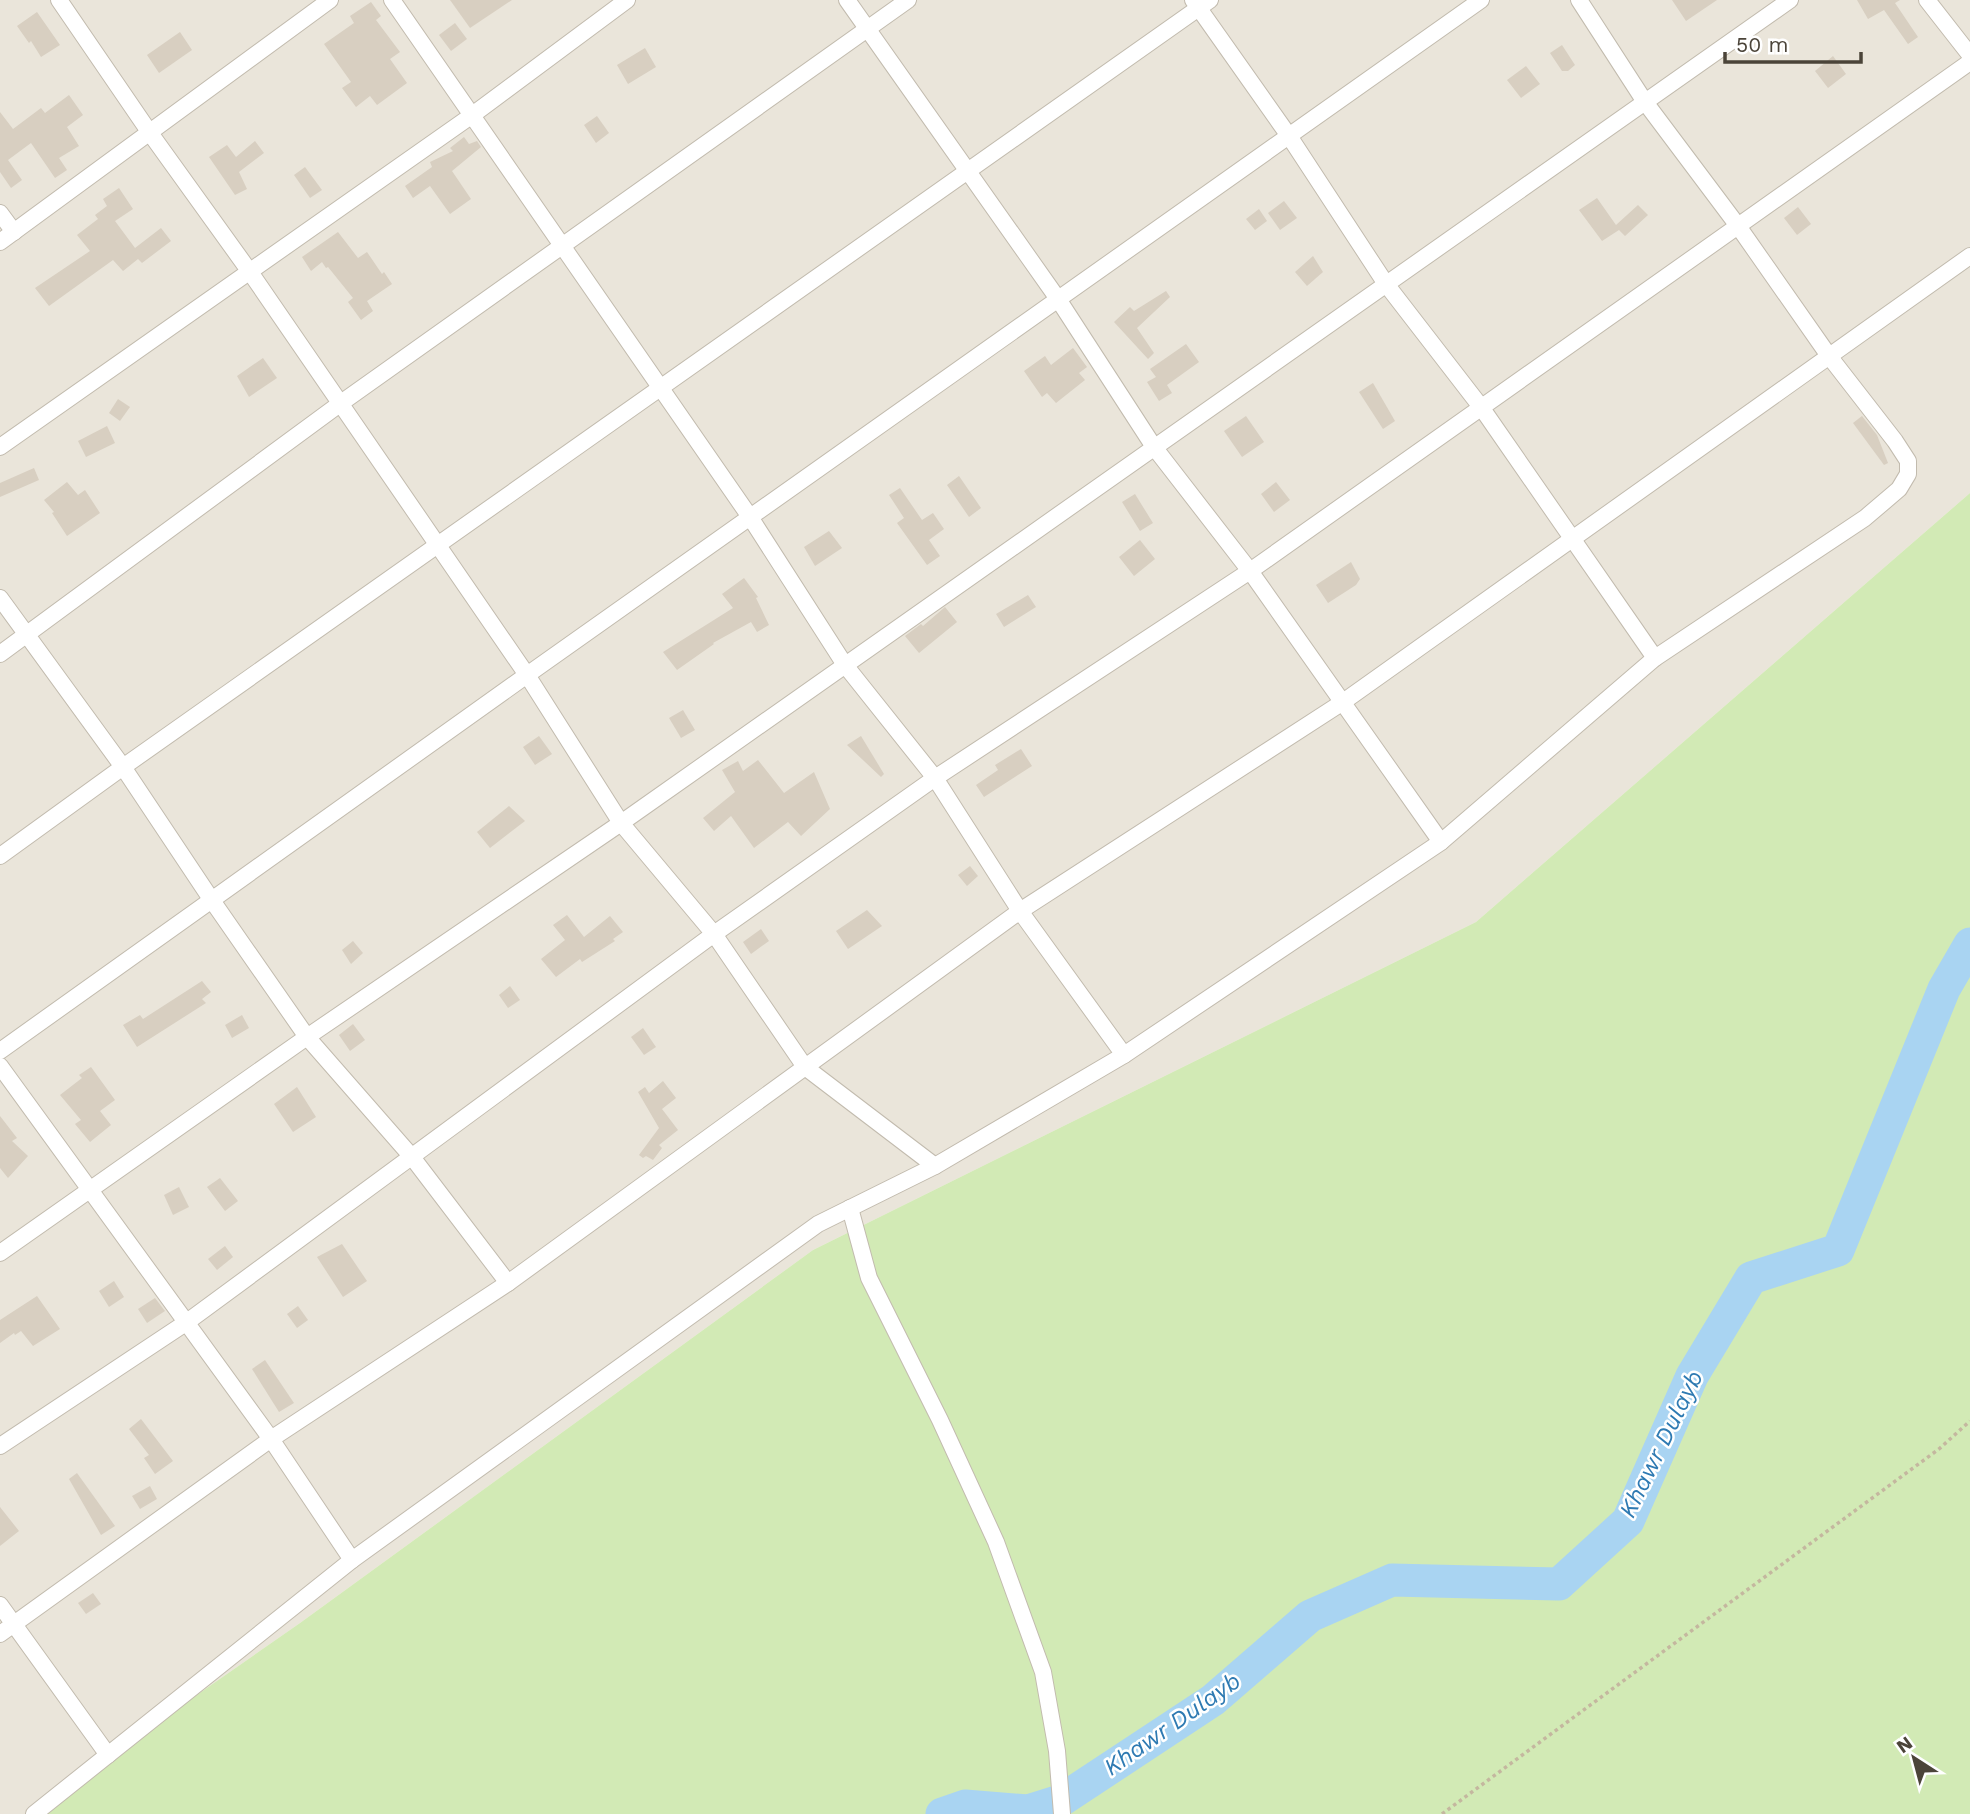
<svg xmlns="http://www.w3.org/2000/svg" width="1970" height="1814" viewBox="0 0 1970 1814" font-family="'Work Sans',sans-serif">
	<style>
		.residential { fill: #eae5da }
		.green { fill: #d2eab5 }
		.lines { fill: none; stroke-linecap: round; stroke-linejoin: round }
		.river { stroke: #a9d4f2; stroke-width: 33 }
		.building { fill: #d8cfc1 }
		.minor-casing { stroke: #c2bbae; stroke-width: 18 }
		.path { stroke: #c4b79f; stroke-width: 3.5; stroke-dasharray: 3.5 3.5; stroke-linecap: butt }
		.minor { stroke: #fff; stroke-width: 16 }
		.labels { text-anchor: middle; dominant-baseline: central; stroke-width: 5; stroke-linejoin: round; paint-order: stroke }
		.water-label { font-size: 24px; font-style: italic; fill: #2e7ab2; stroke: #fff }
	</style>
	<rect width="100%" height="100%" fill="#f6f3ec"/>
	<path class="residential" d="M 0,0 L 1970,0 L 1970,493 L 1476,922 L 813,1250 L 300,1623 L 26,1814 L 0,1814 Z"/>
	<path class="green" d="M 1970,493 L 1970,1814 L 26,1814 L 300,1623 L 813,1250 L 1476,922 Z"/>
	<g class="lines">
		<path class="river" d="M 942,1814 L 965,1806 L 1028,1811 L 1060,1801 L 1213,1700 L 1310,1616 L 1392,1580 L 1559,1584 L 1628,1521 L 1692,1376 L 1751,1278 L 1838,1250 L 1944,989 L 1970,944"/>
	</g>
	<g class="building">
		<path d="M 450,0 L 512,0 L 470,28 Z"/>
		<path d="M 1672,0 L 1717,0 L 1686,21 Z"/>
		<path d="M 1857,0 L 1900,0 L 1895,3 L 1918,37 L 1908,44 L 1884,10 L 1868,19 Z"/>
		<path d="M 371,2 L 381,16 L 376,20 L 400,52 L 390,59 L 407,83 L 377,105 L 370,96 L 356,107 L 342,88 L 351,82 L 324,44 L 354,23 L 350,16 Z"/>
		<path d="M 37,12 L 60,45 L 41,57 L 31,41 L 29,43 L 17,26 Z"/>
		<path d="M 455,23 L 467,39 L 451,51 L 439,35 Z"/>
		<path d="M 180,32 L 192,50 L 159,73 L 147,55 Z"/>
		<path d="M 1562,45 L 1575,65 L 1568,71 L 1562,71 L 1550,53 Z"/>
		<path d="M 645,48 L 656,67 L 628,84 L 617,65 Z"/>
		<path d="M 1833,56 L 1846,74 L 1828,88 L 1815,71 Z"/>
		<path d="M 1526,66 L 1540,84 L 1521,98 L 1507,80 Z"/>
		<path d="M 69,95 L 83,115 L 67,127 L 79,146 L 59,158 L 67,170 L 55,178 L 31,143 L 8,160 L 22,180 L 11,188 L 0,172 L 0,112 L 13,129 L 41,108 L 45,113 Z"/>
		<path d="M 597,116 L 609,133 L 596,143 L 584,125 Z"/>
		<path d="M 464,137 L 469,144 L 477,141 L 481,147 L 452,171 L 471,199 L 450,214 L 430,186 L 413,198 L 405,186 L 432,167 L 430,162 L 453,151 L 450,148 Z"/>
		<path d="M 255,141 L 264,153 L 239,172 L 247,189 L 235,195 L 209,157 L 227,145 L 236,157 Z"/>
		<path d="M 305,167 L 322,190 L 310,198 L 294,175 Z"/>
		<path d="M 119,188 L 133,209 L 115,221 L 135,248 L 161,228 L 171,241 L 142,263 L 138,259 L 123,271 L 113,260 L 49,306 L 35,288 L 90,251 L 77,235 L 98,219 L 95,215 L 107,206 L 103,199 Z"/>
		<path d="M 1597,198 L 1616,225 L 1638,205 L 1648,215 L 1625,236 L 1619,230 L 1602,241 L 1579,210 Z"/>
		<path d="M 1284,201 L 1297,218 L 1280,230 L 1268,213 Z"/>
		<path d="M 1798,207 L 1811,224 L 1797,235 L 1784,218 Z"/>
		<path d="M 1259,209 L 1267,221 L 1255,230 L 1246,219 Z"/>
		<path d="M 338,232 L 358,258 L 367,252 L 382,274 L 384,272 L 392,284 L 367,301 L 373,311 L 361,320 L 348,302 L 353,298 L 328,267 L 326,268 L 322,262 L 311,271 L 302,257 Z"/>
		<path d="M 1313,256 L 1323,272 L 1307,286 L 1295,272 Z"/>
		<path d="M 1166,291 L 1170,297 L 1137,328 L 1154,353 L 1148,359 L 1114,322 L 1130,307 L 1134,311 Z"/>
		<path d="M 1186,344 L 1199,362 L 1167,385 L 1172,393 L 1159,401 L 1147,382 L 1156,377 L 1150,369 Z"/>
		<path d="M 1073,348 L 1087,367 L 1079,373 L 1085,380 L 1056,403 L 1047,393 L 1042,397 L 1024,371 L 1045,356 L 1051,365 Z"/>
		<path d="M 263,358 L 277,378 L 249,397 L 237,376 Z"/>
		<path d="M 1373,383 L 1395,421 L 1383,429 L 1359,392 Z"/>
		<path d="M 118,399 L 130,407 L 120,421 L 109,413 Z"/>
		<path d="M 1246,416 L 1264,442 L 1242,457 L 1224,431 Z"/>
		<path d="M 1862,416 L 1877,435 L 1888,463 L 1884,465 L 1853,423 Z"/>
		<path d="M 107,426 L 115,443 L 86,457 L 78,441 Z"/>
		<path d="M 34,468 L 39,480 L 0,497 L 0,483 Z"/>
		<path d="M 959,476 L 981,508 L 969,517 L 947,485 Z"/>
		<path d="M 67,482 L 78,495 L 85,490 L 100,513 L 67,536 L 52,513 L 54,512 L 44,500 Z"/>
		<path d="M 1276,482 L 1290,500 L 1274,512 L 1261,494 Z"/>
		<path d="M 900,488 L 922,520 L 933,513 L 944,529 L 929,540 L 940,556 L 927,565 L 897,523 L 904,518 L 889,495 Z"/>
		<path d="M 1135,494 L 1153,523 L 1140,531 L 1122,502 Z"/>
		<path d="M 829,531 L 842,548 L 815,566 L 804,547 Z"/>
		<path d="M 1140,540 L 1155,559 L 1134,576 L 1119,557 Z"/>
		<path d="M 1351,562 L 1360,579 L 1356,585 L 1328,603 L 1316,585 Z"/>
		<path d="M 744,578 L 758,597 L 756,598 L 769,625 L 757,632 L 751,622 L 713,643 L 714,644 L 677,670 L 663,652 L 733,608 L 722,594 Z"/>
		<path d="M 1028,595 L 1036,607 L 1004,627 L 996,614 Z"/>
		<path d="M 945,607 L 957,622 L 919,653 L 905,636 L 921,624 L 923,626 Z"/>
		<path d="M 683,710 L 695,730 L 681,738 L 669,718 Z"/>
		<path d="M 539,736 L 552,754 L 535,765 L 523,747 Z"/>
		<path d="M 861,736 L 884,774 L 881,777 L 847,745 Z"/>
		<path d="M 1021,749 L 1032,766 L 984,797 L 976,785 L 998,770 L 995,765 Z"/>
		<path d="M 758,760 L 784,793 L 814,772 L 830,809 L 801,836 L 788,822 L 754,848 L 731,816 L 714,831 L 703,818 L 735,792 L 722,770 L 738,761 L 743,771 Z"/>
		<path d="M 509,806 L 525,821 L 490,848 L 477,832 Z"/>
		<path d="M 970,866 L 978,876 L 967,886 L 958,875 Z"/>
		<path d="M 867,910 L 882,926 L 848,949 L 836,931 Z"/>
		<path d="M 567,915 L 584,937 L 610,916 L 623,932 L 613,939 L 615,941 L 582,962 L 580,959 L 556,977 L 541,959 L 565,940 L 553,925 Z"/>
		<path d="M 761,929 L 769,941 L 751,954 L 743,942 Z"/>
		<path d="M 353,941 L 363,953 L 351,964 L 342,950 Z"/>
		<path d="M 202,981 L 211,992 L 202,999 L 206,1003 L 137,1047 L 123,1025 L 140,1015 L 143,1019 Z"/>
		<path d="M 510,986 L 520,1000 L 508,1008 L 499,995 Z"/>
		<path d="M 242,1015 L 249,1028 L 232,1038 L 225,1025 Z"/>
		<path d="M 353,1024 L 365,1040 L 350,1051 L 339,1035 Z"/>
		<path d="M 643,1028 L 656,1047 L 644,1055 L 631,1037 Z"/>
		<path d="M 91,1067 L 115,1100 L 100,1111 L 111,1125 L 90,1142 L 75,1124 L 81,1120 L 60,1095 L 82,1078 L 79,1075 Z"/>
		<path d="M 663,1081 L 676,1098 L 662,1109 L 678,1130 L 659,1145 L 662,1148 L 653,1160 L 646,1156 L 643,1158 L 639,1155 L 659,1128 L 638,1092 L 645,1087 L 649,1093 Z"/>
		<path d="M 297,1087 L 316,1117 L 293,1132 L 274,1104 Z"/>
		<path d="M 0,1116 L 17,1138 L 12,1141 L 28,1156 L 8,1178 L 0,1168 Z"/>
		<path d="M 220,1178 L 238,1201 L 225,1211 L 207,1187 Z"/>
		<path d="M 179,1187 L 189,1207 L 173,1215 L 164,1195 Z"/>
		<path d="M 342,1244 L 367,1281 L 343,1297 L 317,1257 Z"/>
		<path d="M 225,1246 L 233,1257 L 217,1270 L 208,1259 Z"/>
		<path d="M 114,1281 L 124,1297 L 109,1307 L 99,1291 Z"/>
		<path d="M 37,1296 L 60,1329 L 33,1346 L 21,1331 L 15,1335 L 14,1333 L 0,1343 L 0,1320 Z"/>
		<path d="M 155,1298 L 165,1311 L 147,1323 L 138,1309 Z"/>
		<path d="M 298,1306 L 308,1320 L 297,1328 L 287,1314 Z"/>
		<path d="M 265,1360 L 294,1403 L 279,1412 L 252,1369 Z"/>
		<path d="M 141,1419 L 173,1461 L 155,1474 L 144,1458 L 149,1455 L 129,1429 Z"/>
		<path d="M 77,1473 L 115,1526 L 101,1535 L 69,1479 Z"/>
		<path d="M 150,1486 L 157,1499 L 140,1509 L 132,1496 Z"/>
		<path d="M 0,1507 L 19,1531 L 0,1546 Z"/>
		<path d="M 93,1593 L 101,1604 L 86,1614 L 78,1603 Z"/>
	</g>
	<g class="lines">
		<defs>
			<g id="minor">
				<path d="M 59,0 L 150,133 L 250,272 L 527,675 L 621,823 L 714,934 L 805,1067 L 935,1166"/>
				<path d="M 392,0 L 750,517 L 845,665 L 935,778 L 1020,911 L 1124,1055"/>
				<path d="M 847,0 L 1058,299 L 1154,447 L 1250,571 L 1441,842"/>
				<path d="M 1193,0 L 1289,136 L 1386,284 L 1481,407 L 1655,658"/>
				<path d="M 1927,0 L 1970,55"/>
				<path d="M 0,213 L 14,232"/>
				<path d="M 0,242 L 330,0"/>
				<path d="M 0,447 L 471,116 L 627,0"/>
				<path d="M 0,598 L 123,767 L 211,899 L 307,1037 L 412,1157 L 508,1283"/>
				<path d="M 0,654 L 341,403 L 908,0"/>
				<path d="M 0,856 L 123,767 L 1210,0"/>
				<path d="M 0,1051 L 527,675 L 1481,0"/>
				<path d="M 0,1066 L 271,1439 L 352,1560"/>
				<path d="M 850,1208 L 869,1278 L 940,1420 L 996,1542 L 1043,1672 L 1057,1751 L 1062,1814"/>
				<path d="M 0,1253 L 307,1037 L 621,823 L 1790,0"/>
				<path d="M 0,1446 L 187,1322 L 714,934 L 935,778 L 1250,571 L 1970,62"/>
				<path d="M 0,1605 L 108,1755"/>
				<path d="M 0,1634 L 271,1439 L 508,1283 L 1020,911 L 1343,702 L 1970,256"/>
				<path d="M 34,1814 L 352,1560 L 818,1224 L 935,1166 L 1124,1055 L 1441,842 L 1655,658 L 1865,518 L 1899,489 L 1908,474 L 1908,461 L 1895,441 L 1829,356 L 1738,226 L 1645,102 L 1579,0"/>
			</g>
		</defs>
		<use href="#minor" class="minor-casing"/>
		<path class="path" d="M 1442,1814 L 1939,1449 L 1970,1421"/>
		<use href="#minor" class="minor"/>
	</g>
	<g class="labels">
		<g class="water-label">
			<text transform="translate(1661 1444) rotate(-64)">Khawr Dulayb</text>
			<text transform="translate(1172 1724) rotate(-35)">Khawr Dulayb</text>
		</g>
	</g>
	<g transform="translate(1914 1758) rotate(324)" stroke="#ffffff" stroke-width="5" paint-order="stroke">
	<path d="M0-5L12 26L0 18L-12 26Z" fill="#4b4439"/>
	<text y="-10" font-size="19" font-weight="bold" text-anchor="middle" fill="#4b4439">N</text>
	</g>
	<path d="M1725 52v10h136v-10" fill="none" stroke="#4b4439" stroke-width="3.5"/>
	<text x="1736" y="52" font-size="21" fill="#4b4439" stroke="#ffffff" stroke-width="5" paint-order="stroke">50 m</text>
</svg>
